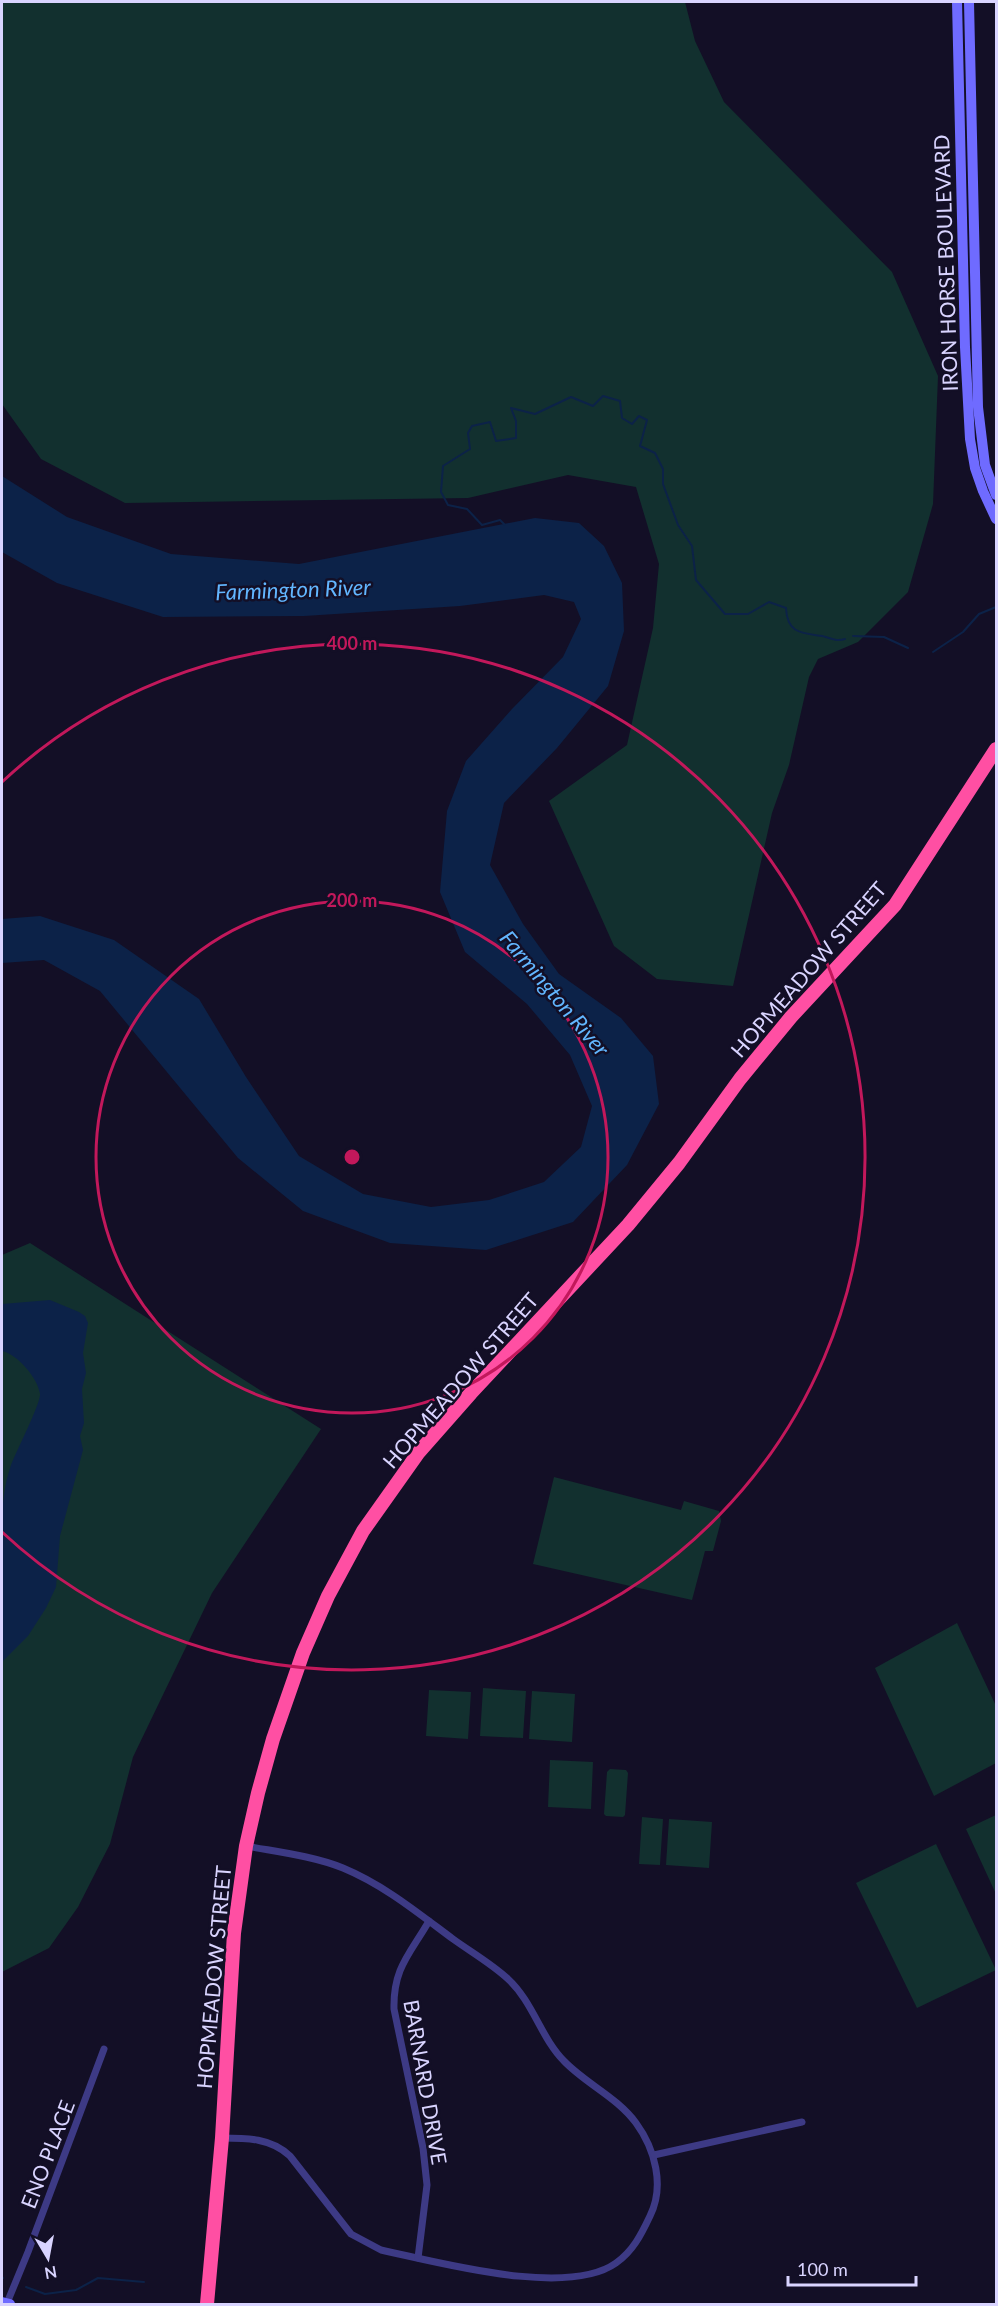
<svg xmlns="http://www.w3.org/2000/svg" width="998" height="2306" viewBox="0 0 998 2306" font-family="Lato,sans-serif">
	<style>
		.green { fill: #12302f }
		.water { fill: #0c2248 }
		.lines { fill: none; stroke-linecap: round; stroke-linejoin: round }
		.stream { stroke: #0c2248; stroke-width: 2 }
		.street { stroke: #3d3a85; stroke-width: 7 }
		.secondary { stroke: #6f6bff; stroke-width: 10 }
		.highway { stroke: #ff4fa3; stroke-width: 14 }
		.ring { fill: none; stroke: #c2185b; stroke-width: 3 }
		.labels { text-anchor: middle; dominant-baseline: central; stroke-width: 5; stroke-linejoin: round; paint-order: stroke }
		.street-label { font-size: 21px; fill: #d9d4ff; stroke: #130f26 }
		.water-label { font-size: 22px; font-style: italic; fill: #62b6ff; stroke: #130f26 }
		.centre { fill: #c2185b; stroke: #130f26; stroke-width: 3 }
		.ring-label { font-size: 18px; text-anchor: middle; font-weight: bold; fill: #c2185b; stroke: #130f26; stroke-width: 5; stroke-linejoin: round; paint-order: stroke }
	</style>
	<rect width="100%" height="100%" fill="#130f26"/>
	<g class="green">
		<path d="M 2,2 L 685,2 L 695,41 L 724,102 L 892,272 L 938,376 L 933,504 L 908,592 L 858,642 L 818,659 L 809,677 L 789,765 L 772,813 L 733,986 L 657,979 L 614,946 L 549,801 L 627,745 L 653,628 L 659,564 L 636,487 L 568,475 L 468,498 L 125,503 L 41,459 L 2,404 Z"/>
		<path d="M 30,1243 L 321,1429 L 212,1593 L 133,1757 L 110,1844 L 78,1907 L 49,1948 L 2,1972 L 2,1255 Z"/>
		<path d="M 554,1477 L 681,1510 L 684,1501 L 719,1511 L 721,1521 L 713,1551 L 705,1551 L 692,1600 L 533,1564 Z"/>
		<path d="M 957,1623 L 996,1706 L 996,1763 L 934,1796 L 875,1668 Z"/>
		<path d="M 483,1688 L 526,1691 L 523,1738 L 480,1736 Z"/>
		<path d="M 429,1690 L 471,1692 L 468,1739 L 426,1736 Z"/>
		<path d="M 532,1691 L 575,1694 L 572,1742 L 529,1739 Z"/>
		<path d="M 550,1760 L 593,1762 L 591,1809 L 548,1807 Z"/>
		<path d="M 610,1769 L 626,1770 L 628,1773 L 625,1815 L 623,1817 L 606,1816 L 604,1814 L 607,1772 Z"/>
		<path d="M 996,1815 L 996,1894 L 966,1829 Z"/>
		<path d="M 642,1817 L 663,1819 L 660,1865 L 639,1864 Z"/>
		<path d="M 669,1819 L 712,1822 L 709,1868 L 666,1865 Z"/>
		<path d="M 936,1844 L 996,1970 L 917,2008 L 856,1883 Z"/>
	</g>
	<g class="water">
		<path d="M 2,476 L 67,517 L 171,554 L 299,564 L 535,518 L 579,523 L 604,546 L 622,583 L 624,631 L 608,686 L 557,748 L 504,803 L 490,865 L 523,924 L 559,974 L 621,1018 L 653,1056 L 659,1104 L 627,1165 L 573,1222 L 486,1250 L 390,1243 L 303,1211 L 238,1158 L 100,991 L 44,960 L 2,963 L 2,919 L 40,916 L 114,940 L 199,999 L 246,1077 L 299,1156 L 363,1194 L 431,1207 L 489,1200 L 544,1182 L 581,1147 L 592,1106 L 570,1055 L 527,1004 L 465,952 L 440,892 L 447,811 L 466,761 L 512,709 L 563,657 L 581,619 L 574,602 L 544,595 L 460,606 L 304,616 L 163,617 L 57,583 L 2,552 Z"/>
		<path d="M 50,1300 L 79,1312 L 85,1316 L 88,1323 L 83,1353 L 86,1373 L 82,1389 L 84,1423 L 80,1436 L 83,1450 L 60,1536 L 56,1587 L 46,1608 L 28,1636 L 2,1662 C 1,1628 2,1594 2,1561 C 2,1528 0,1497 11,1465 C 16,1452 41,1403 40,1394 C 38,1378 17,1354 2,1351 L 2,1304 Z"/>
	</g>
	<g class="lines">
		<g class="stream">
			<path d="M 505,525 L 500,520 L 482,525 L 467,509 L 448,505 L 441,492 L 443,466 L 470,449 L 468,433 L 472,426 L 490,422 L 496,441 L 516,438 L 516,421 L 511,408 L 535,414 L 571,397 L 593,406 L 603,396 L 620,401 L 622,418 L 632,424 L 639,416 L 647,420 L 640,446 L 655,453 L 663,469 L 663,484 L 678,525 L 692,546 L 696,580 L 725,614 L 748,614 L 769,602 L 786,608 C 787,633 801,633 822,636 C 831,638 836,642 845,639"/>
			<path d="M 853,636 L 884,637 L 908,648"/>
			<path d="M 933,652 L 963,632 L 979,614 L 996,607"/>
			<path d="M 2,2277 L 3,2278"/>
			<path d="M 26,2287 L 45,2294 L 76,2290 L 98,2278 L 144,2282"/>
		</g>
		<g class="street">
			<path d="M 222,2138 C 247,2138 271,2138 290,2156 L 351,2234 L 381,2250 C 438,2262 567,2298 616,2263 C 633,2251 641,2235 650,2216 C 665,2186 655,2149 636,2123 C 617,2097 586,2084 564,2061 C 541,2038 533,2002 508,1979 C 492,1964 471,1952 453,1939 C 418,1913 384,1885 343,1868 C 313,1856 278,1852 246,1846"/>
			<path d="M 654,2155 L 802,2122"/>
			<path d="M 418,2258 L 427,2185 L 423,2148 L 394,2009 C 393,1968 410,1954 429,1921"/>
			<path d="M 7,2303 L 28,2252 L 104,2049"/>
		</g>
		<g class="secondary">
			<path d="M 957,2 L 965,347 L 970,439 L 975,468 L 983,491 L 996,519"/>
			<path d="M 969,2 L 978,407 L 985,465 L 996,495"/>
			<path d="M 2,2302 L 10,2304"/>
		</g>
		<path class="highway" d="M 207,2304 L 222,2138 L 234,1933 L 246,1846 L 258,1793 L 273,1739 L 303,1653 L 328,1596 L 363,1531 L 419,1452 L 471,1393 L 628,1225 L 679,1163 L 740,1079 L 791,1017 L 895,905 L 996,749"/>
	</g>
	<g class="ring">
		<circle cx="352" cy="1157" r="256"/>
		<path d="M2 782A513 513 0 1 1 2 1532"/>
	</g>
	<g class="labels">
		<g class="street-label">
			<text transform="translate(945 263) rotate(-92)">IRON HORSE BOULEVARD</text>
			<text transform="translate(808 969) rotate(-49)">HOPMEADOW STREET</text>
			<text transform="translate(460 1380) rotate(-49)">HOPMEADOW STREET</text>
			<text transform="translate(213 1977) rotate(-85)">HOPMEADOW STREET</text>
			<text transform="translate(426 2082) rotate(80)">BARNARD DRIVE</text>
			<text transform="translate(47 2154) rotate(-69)">ENO PLACE</text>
		</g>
		<g class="water-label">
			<text transform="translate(293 589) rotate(-2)">Farmington River</text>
			<text transform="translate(555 993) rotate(50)">Farmington River</text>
		</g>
	</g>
	<circle cx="352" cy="1157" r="9" class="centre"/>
	<g class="ring-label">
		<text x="352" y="650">400 m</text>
		<text x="352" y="907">200 m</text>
	</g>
	<rect width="998" height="2306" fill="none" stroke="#d9d4ff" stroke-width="6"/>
	<g transform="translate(48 2258) rotate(170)" stroke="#130f26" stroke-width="4.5" paint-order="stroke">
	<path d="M0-4.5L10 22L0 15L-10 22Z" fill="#d9d4ff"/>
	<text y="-9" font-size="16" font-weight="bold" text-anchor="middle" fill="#d9d4ff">N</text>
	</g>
	<path d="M788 2276v9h128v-9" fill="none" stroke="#d9d4ff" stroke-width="3"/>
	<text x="797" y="2276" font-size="18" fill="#d9d4ff" stroke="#130f26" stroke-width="4.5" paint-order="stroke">100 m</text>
</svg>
